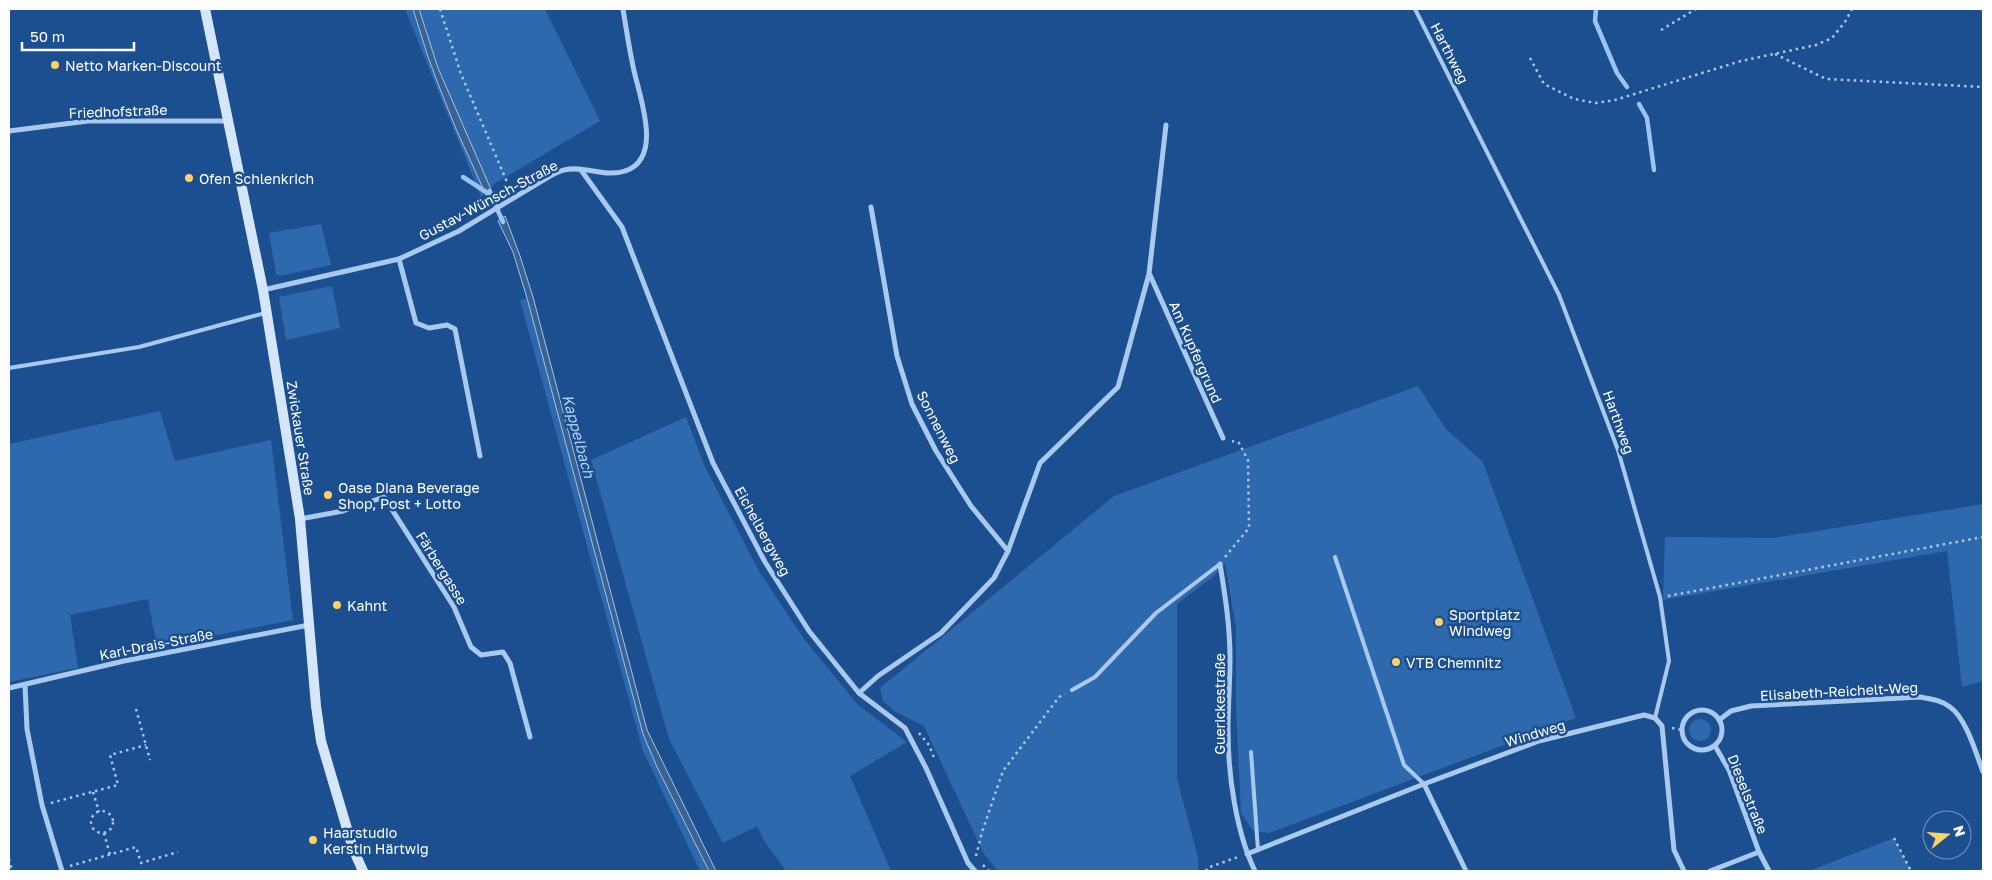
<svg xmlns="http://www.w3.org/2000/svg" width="1992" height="880" viewBox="0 0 1992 880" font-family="'Golos Text',sans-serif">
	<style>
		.green { fill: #2e69ad }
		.water { fill: #3c6290; stroke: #9cc4f0 }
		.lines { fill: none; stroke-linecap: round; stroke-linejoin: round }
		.stream { stroke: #9cc4f0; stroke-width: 4.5 }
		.path { stroke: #a9c9ee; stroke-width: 2.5; stroke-dasharray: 2.5 4; stroke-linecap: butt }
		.service { stroke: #a9c9ee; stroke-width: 4 }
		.minor { stroke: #a9c9ee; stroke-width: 5 }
		.secondary { stroke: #d6e6fa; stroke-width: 10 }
		.poi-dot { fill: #ffd166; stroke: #1b4f8f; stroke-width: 2 }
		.labels { text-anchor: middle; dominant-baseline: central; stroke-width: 5; stroke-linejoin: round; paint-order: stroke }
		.street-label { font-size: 14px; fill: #fff; stroke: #1b4f8f }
		.poi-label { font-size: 14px; fill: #fff; stroke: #1b4f8f; text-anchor: start }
		.water-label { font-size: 15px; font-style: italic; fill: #b5d3f5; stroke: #1b4f8f }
	</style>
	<rect width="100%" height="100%" fill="#1b4f8f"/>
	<g class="green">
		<path d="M 405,9 L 545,9 L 600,121 L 494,184 L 481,197 Z"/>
		<path d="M 321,224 L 331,265 L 280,276 L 276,274 L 269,233 Z"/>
		<path d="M 332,286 L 340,328 L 286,340 L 279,297 Z"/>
		<path d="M 527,298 L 643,734 L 657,767 L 709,871 L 700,871 L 643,751 L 520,300 Z"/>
		<path d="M 1418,386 L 1446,429 L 1483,462 L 1576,718 L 1269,833 L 1253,831 L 1241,813 L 1236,707 L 1236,627 L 1225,563 L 1215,575 L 1177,604 L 1177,779 L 1198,857 L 1198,871 L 998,871 L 984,854 L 924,726 L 894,711 L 883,701 L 880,688 L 1114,496 Z"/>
		<path d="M 160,411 L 175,461 L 271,440 L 293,620 L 157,647 L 148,599 L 70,615 L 78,668 L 9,682 L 9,444 Z"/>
		<path d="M 686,417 L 705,467 L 759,571 L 804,639 L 858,705 L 907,742 L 850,776 L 891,871 L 786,871 L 763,839 L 757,826 L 723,843 L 669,739 L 591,460 Z"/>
		<path d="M 1983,504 L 1983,681 L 1962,687 L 1947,551 L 1663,600 L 1665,537 L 1774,538 Z"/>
		<circle cx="1700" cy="730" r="11"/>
		<path d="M 1894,838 L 1911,871 L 1809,871 Z"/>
	</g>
	<g class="water">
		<path d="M 413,9 L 419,9 L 438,68 L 493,194 L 487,197 L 456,129 L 438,84 L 427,54 Z"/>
		<path d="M 505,216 L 520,256 L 533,297 L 647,730 L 716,871 L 709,871 L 657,767 L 643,734 L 527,298 L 513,252 L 498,221 Z"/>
	</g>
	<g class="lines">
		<g class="stream">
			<path d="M 1596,9 L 1595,21 L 1617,73 L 1627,87"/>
			<path d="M 1639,104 L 1647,118 L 1654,170"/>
			<path d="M 463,177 L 489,194"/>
			<path d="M 489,191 L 503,222"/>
		</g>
		<g class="path">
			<path d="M 440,9 L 461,74 L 510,189"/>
			<path d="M 1661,30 L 1696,9"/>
			<path d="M 1775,54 L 1826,79 L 1983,87"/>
			<path d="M 1530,58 L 1544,84 L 1574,99 L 1596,103 L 1615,100 L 1741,61 L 1816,45 L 1832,38 L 1845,22 L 1852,9"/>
			<path d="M 1225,557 L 1249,528 L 1248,460 L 1239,443 L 1232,441"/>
			<path d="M 1668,596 L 1983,537"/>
			<path d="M 136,709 L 150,760"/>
			<path d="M 1672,728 L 1683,730"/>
			<path d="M 919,733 L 929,745 L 935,760"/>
			<path d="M 93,792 L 99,812"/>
			<path d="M 51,803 L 118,785 L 110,755 L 146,745"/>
			<circle cx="102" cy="822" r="11"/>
			<path d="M 104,833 L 110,855"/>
			<path d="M 1894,838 L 1911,871"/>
			<path d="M 976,856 L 982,832 L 1003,771 L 1059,697 L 1065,694"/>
			<path d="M 9,859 L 12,871"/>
			<path d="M 983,865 L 989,871"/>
			<path d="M 70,866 L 136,847 L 141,863 L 178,852"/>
			<path d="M 1206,871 L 1207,868 L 1238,857"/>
		</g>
		<g class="service">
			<path d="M 1415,9 L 1559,295 L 1618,450 L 1660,597 L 1669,661 L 1655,718"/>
			<path d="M 9,368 L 139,347 L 265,313"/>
			<path d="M 1335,557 L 1404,765 L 1424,784"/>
			<path d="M 1072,690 L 1095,677 L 1156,613 L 1220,564"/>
			<path d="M 1251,752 L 1258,850"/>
		</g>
		<g class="minor">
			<path d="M 9,131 L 88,121 L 228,121"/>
			<path d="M 581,170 L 622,227 L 713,463 L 765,562 L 809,631 L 859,693 L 905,728 L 926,768 L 968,863 L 975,871"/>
			<path d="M 871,207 L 897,356 L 912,404 L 936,451 L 971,506 L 1008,551"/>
			<path d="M 399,259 L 416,323 L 429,328 L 447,325 L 455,329 L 480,456"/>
			<path d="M 1150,275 L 1223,438"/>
			<path d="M 263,290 L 399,259 L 459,231 L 550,176 C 554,174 559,171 564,170 C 584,165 605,178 625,171 C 665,158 638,93 633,66 C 629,47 626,28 623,9"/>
			<path d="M 300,519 L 343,511 L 384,497 L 454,607 L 471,647 L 481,655 L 503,652 L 510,663 L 530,737"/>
			<path d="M 1220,564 C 1225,595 1230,626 1230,658 C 1230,682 1228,706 1228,730 C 1228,775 1236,832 1255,871"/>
			<path d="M 25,685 L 27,729 L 42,805 L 62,871"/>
			<path d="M 9,688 L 124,661 L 309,625"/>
			<path d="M 859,693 L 878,676 L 941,633 L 994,578 L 1008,551 L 1040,463 L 1118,387 L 1149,274 L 1166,125"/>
			<circle cx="1702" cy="730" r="20"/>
			<path d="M 1719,720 L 1731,711 L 1751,706 L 1920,697 C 1931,699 1941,700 1950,707 C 1966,718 1976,753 1983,772"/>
			<path d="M 1715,746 L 1729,770 L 1759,852"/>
			<path d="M 1424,784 L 1466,871"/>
			<path d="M 1247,854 L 1424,784 L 1539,741 L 1644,715 L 1655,718 L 1662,726 L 1674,850 L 1684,871"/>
			<path d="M 1710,871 L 1759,852 L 1769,871"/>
		</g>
		<path class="secondary" d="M 205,9 L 263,290 L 300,519 L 316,706 L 321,741 L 353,849 L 363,871"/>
	</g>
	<g class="poi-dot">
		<circle cx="55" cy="65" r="5"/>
		<circle cx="189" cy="178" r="5"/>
		<circle cx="328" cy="495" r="5"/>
		<circle cx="337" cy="605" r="5"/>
		<circle cx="1439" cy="622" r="5"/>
		<circle cx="1396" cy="662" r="5"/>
		<circle cx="313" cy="840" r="5"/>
	</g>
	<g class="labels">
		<g class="street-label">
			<text transform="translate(1450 53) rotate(63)">Harthweg</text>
			<text transform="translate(118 111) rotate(-2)">Friedhofstraße</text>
			<text transform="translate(488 200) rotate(-28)">Gustav-Wünsch-Straße</text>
			<text transform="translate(1196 352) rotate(66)">Am Kupfergrund</text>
			<text transform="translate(1619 422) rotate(70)">Harthweg</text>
			<text transform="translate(939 427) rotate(63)">Sonnenweg</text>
			<text transform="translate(301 438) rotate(81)">Zwickauer Straße</text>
			<text transform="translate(763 531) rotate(61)">Eichelbergweg</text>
			<text transform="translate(442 568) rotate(58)">Färbergasse</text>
			<text transform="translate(156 644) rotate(-11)">Karl-Drais-Straße</text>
			<text transform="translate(1839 691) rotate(-3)">Elisabeth-Reichelt-Weg</text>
			<text transform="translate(1219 704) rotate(-90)">Guerickestraße</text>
			<text transform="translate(1535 733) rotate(-17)">Windweg</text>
			<text transform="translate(1748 794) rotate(68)">Dieselstraße</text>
		</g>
		<g class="poi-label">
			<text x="65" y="65">Netto Marken-Discount</text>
			<text x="199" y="178">Ofen Schlenkrich</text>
			<text x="338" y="487">Oase Diana Beverage<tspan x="338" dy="16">Shop, Post + Lotto</tspan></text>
			<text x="347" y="605">Kahnt</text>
			<text x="1449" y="614">Sportplatz<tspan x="1449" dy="16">Windweg</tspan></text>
			<text x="1406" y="662">VTB Chemnitz</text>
			<text x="323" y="832">Haarstudio<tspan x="323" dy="16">Kerstin Härtwig</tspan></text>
		</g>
		<g class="water-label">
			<text transform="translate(579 436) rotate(75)">Kappelbach</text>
		</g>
	</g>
	<rect width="1992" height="880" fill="none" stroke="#ffffff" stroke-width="20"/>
	<g transform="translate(1947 835) rotate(73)"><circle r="24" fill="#1b4f8f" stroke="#7695bc"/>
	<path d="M0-4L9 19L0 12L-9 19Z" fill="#ffd166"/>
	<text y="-8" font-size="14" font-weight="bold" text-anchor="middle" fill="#ffffff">N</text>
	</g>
	<path d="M22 42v8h112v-8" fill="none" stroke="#ffffff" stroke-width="2.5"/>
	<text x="30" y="42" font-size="15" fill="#ffffff" stroke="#1b4f8f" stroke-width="4" paint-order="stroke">50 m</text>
</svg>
